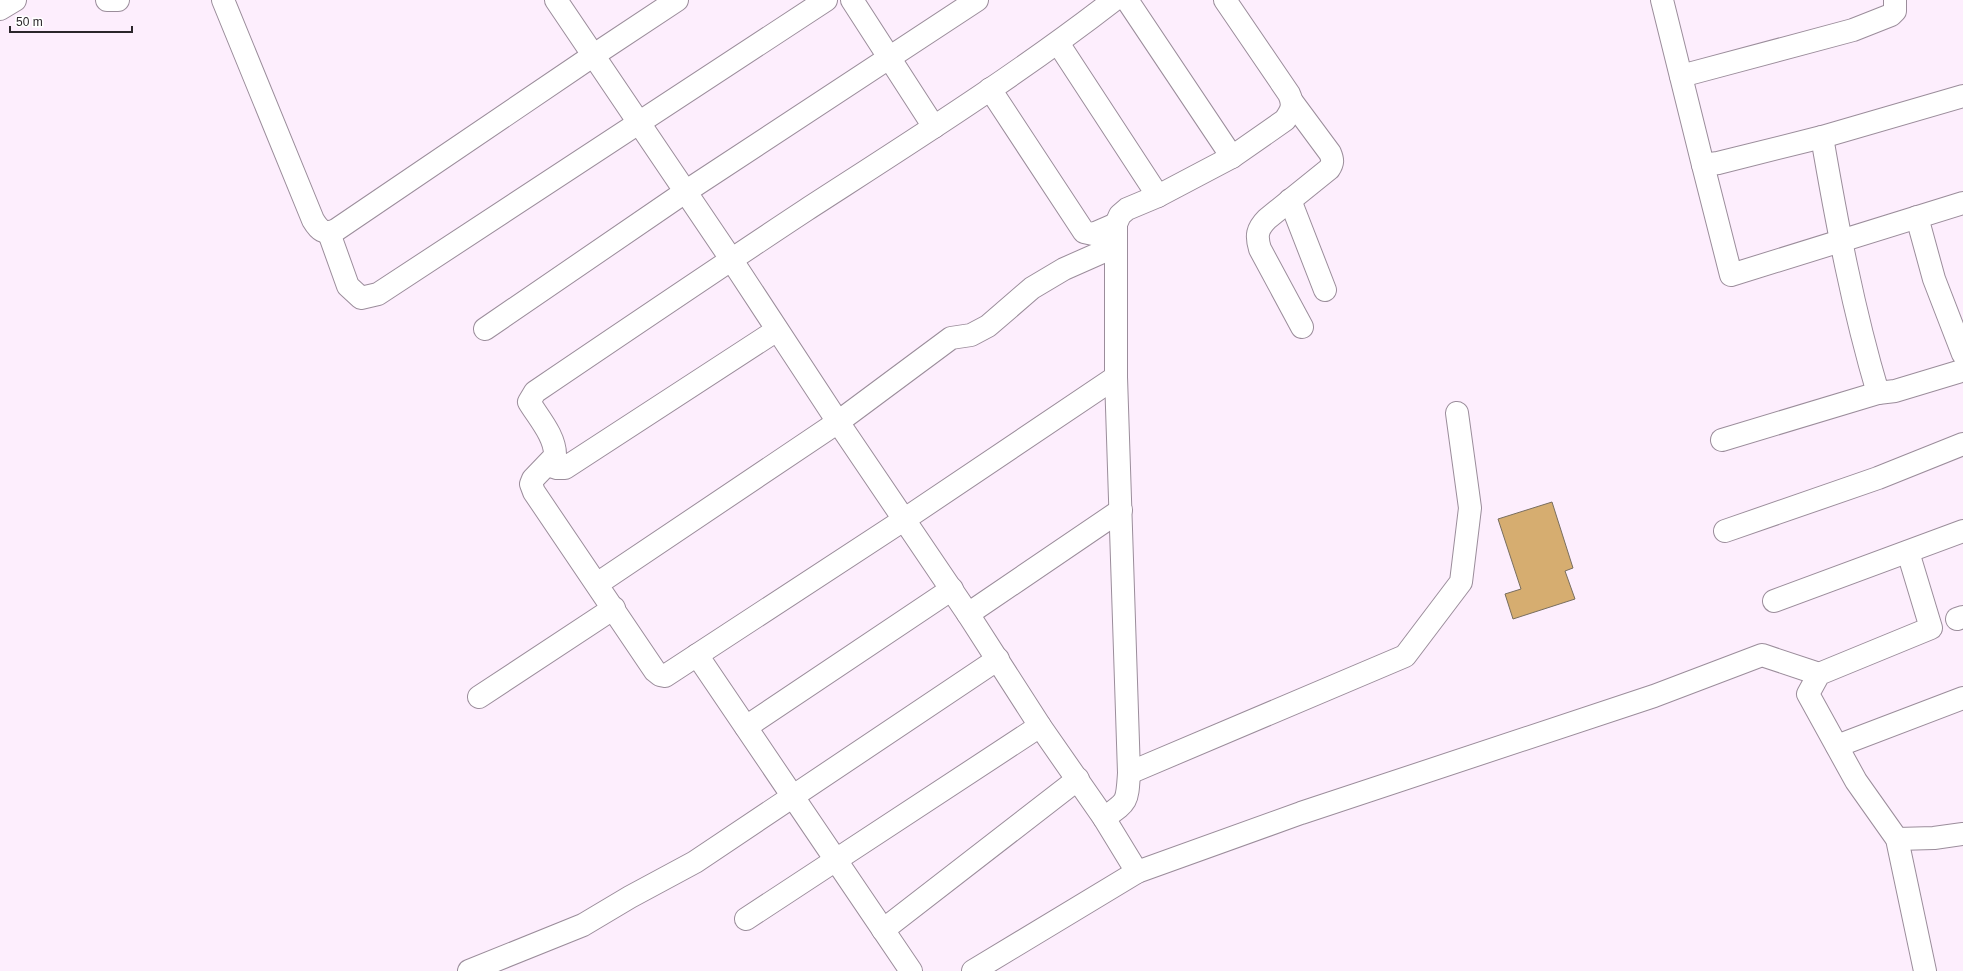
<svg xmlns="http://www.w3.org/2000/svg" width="1963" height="971" viewBox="0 0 1963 971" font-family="Arial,sans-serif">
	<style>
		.building { fill: #d6ad70; stroke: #786e5f }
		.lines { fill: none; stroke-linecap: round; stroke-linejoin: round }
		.minor-casing { stroke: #9b8d9b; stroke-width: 24 }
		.minor { stroke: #fff; stroke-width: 22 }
	</style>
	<rect width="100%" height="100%" fill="#fdeefd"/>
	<path class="building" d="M 1552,502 L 1573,568 L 1565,571 L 1575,599 L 1513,619 L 1505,594 L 1521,589 L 1498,519 Z"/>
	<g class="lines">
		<defs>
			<g id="minor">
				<path d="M 107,0 L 118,0"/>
				<path d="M 223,0 L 313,220 C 319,230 324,235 336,230 L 594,55 L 677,0"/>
				<path d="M 556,0 L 731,259 L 838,422 L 968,614 L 1040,726 L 1104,818 L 1137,872"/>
				<path d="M 852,0 L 934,127"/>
				<path d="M 1114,0 C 1016,76 911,142 806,210 C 715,270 625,331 535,392 L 529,402 C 538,417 556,437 555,456 L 533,479 L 531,484 L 534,492 L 655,671 L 660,675 L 665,676 L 905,519 L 1116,377"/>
				<path d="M 1127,0 L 1232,157"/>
				<path d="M 1662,0 L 1703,165 L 1718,163 L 1822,137 L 1963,96"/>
				<path d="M 0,9 L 15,0"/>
				<path d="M 1058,43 L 1158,196"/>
				<path d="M 1681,76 L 1853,30 L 1891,15 L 1895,11 L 1895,0"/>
				<path d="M 990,89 L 1084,232 L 1093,234 L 1116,224"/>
				<path d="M 1293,103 L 1330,153 C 1333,160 1333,163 1329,169 L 1267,219 C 1257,229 1256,236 1260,249 L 1302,327"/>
				<path d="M 1822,137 C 1837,224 1853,309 1878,393 L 1895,391 L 1958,372"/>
				<path d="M 1703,165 L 1731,275 L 1963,203"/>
				<path d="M 1290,200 L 1325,290"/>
				<path d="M 1917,217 L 1934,279 L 1963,354"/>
				<path d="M 329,233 L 348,286 L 361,298 L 378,294 L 826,0"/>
				<path d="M 485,329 L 685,192 L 977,0"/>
				<path d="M 1722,440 L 1878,393"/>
				<path d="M 548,465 L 557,468 L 565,468 L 777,330"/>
				<path d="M 1725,531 L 1878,478 L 1963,444"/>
				<path d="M 1908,552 L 1931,628 L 1819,674 L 1808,694 L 1856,781 L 1897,839 L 1925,971"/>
				<path d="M 597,584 L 838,422 L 951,338 L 971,335 L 988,326 L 1032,288 L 1064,269 L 1116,246"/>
				<path d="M 1774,601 L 1963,531"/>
				<path d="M 968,614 L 1121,510"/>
				<path d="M 1957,619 L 1963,617"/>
				<path d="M 697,655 L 911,971"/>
				<path d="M 479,697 L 614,608"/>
				<path d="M 746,727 L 952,589"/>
				<path d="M 1837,746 L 1963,698"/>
				<path d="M 1129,773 L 1405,656 L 1461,582 L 1470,508 L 1457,413"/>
				<path d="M 1104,818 C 1128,801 1127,803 1129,773 L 1116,377 L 1116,224 L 1120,215 L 1127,209 L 1158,196 L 1232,157 L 1285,120 C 1292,110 1294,105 1289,94 L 1225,0"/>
				<path d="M 1897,839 L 1934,838 L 1963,834"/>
				<path d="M 746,919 L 1040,726"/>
				<path d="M 883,930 L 1078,779"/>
				<path d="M 469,971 L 583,925 L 630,897 L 695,862 L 998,659"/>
				<path d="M 973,971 L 1137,872 L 1301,813 L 1654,696 L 1762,655 L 1819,674"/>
			</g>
		</defs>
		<use href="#minor" class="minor-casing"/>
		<use href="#minor" class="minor"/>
	</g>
	<path d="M10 26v6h122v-6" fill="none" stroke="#2b262b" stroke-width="2"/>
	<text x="16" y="26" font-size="12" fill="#2b262b" stroke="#ffffff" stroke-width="3" paint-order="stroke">50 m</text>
</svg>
